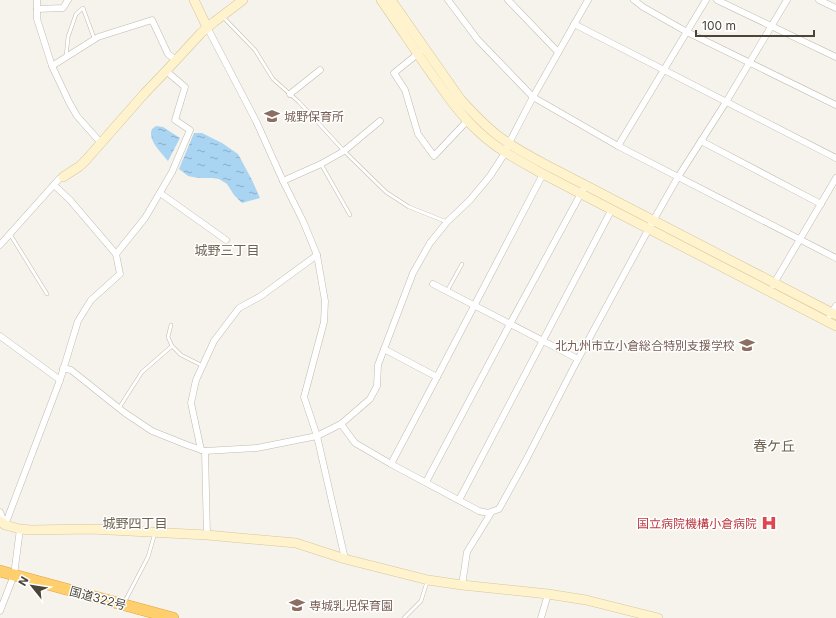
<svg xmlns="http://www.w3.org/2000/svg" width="836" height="618" viewBox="0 0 836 618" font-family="Inter,'Noto Sans JP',sans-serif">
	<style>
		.water { fill: url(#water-ripples) }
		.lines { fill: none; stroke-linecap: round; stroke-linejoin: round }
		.lane-casing { stroke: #c2bbae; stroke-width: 4 }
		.street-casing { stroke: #c2bbae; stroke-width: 7 }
		.secondary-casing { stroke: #d6c79b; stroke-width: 10 }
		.highway-casing { stroke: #e0a43c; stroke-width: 12 }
		.lane { stroke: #fff; stroke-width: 3 }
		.street { stroke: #fff; stroke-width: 6 }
		.secondary { stroke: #fff3cd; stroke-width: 9 }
		.highway { stroke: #ffcf6e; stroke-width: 11 }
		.labels { text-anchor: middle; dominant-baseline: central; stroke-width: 3; stroke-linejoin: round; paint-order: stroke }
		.education-label { font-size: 12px; fill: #785e54; stroke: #fff; text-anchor: start }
		.health-label { font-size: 12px; fill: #be3a42; stroke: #fff; text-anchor: end }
		.street-label { font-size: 12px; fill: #4b4439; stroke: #fff }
		.neighbourhood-label { font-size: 13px; fill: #6e6250; stroke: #fff }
		.quarter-label { font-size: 14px; fill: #6e6250; stroke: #fff }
	</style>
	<defs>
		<pattern id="water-ripples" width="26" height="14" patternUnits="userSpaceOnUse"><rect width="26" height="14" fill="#a9d4f2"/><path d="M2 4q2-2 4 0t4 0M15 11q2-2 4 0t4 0" fill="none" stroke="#8caec5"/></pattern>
	</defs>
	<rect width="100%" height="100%" fill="#f6f3ec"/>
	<g class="water">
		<path d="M 156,126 L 163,127 L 180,138 L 168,161 C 162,153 147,140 152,129 Z"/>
		<path d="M 194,133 L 202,133 L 222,143 L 238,154 L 252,180 L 260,198 L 242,203 L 234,195 L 227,184 L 219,179 L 212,178 L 198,178 L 188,176 L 179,169 Z"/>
	</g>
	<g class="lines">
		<defs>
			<g id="lane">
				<path d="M 223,17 L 255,50 L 273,79 L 299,102 L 344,151 L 386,192 L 409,207 L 447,222"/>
				<path d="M 66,57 L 68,37 L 76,14 L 83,8 L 94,38"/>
				<path d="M 321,164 L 350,215"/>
				<path d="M 10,234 L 47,294"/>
				<path d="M 447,291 L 462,264"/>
				<path d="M 172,346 L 181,355 L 203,366"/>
				<path d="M 119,408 L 142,372 L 172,346 L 168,337 L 171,325"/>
				<path d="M 124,603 L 148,557 L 155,533"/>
				<path d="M 404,618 L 421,601 L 427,582"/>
			</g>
			<g id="street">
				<path d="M 37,0 L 37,19 L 52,66 L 69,102 L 77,116 L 101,143"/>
				<path d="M 448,0 L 478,40 L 533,97 L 618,146 L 836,258"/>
				<path d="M 508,0 L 558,52"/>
				<path d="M 634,0 L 643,7 L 687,32 L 836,105"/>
				<path d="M 717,0 L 836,57"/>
				<path d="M 819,0 L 836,8"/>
				<path d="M 37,9 L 63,8 L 68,0"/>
				<path d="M 574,24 L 836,158"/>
				<path d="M 207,27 L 256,121 L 283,181 L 303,221 L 317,255 L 325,301 L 324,322 L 304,397 L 317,436 L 345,559"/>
				<path d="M 420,52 L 394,73 L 405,90 L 418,134 L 434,156 L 467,121"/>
				<path d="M 52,66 L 98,37 L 152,20 L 168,54 L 176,60"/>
				<path d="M 290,94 L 320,70"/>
				<path d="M 701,141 L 821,204"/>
				<path d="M 618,146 L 706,0"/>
				<path d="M 283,181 L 321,164 L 344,151 L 380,121"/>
				<path d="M 160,193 L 226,240"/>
				<path d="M 0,245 L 59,179 L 63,177"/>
				<path d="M 116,254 L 145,218 L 172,172 L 190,130 L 175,120 L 185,87 L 166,71"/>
				<path d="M 433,284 L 578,359"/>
				<path d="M 773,285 L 836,178"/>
				<path d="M 830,315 L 836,306"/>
				<path d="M 0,336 L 60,380"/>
				<path d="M 384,349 L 437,377"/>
				<path d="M 63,368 L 71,370 L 125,413 L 152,431 L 187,445 L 205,451 L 257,448 L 317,436 L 341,424 L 370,399 L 377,386 L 378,365 L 413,273 L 430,243 L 447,222 L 470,200 L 490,176 L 505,153 L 509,143 L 533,97 L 588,0"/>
				<path d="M 341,424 L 355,443 L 391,464 L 479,511 L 488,513 L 499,509 L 526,460 L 578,359 L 653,221 L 678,177 L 726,102 L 787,0"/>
				<path d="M 201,450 L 191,403 L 196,380 L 214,341 L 239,308 L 261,296 L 317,255"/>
				<path d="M 205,451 L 207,535"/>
				<path d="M 391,464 L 437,377 L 543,174"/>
				<path d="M 426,482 L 510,324 L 585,186"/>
				<path d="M 459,500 L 612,209"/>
				<path d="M 0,512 L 5,525"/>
				<path d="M 5,525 L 60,380 L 78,321 L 91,300 L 120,274 L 116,254 L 70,200 L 54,185"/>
				<path d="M 462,585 L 467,552 L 491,513"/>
				<path d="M 0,611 L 14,575 L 20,529"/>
				<path d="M 541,618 L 548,594"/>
			</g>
			<g id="secondary">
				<path d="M 194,0 L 207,27"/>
				<path d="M 381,0 C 398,24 414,49 431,73 C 446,94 460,115 479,132 C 498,150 520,161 543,174 L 836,326"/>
				<path d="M 391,0 L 461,100 C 473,113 484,125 497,135 C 515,149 535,159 554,169 L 836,315"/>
				<path d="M 63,177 L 80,166 L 86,160 L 144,94 L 166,71 L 201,33 L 214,22 L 243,0"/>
				<path d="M 0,521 L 5,525 L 20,529 L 31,530 L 91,529 L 207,535 L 296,543 L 345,559 L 428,580 L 462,585 L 548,594 L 586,600 L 658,618"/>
			</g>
			<path id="highway" d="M 0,571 L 14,575 L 173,618"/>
		</defs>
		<use href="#lane" class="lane-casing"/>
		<use href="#street" class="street-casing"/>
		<use href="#secondary" class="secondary-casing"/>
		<use href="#highway" class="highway-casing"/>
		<use href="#lane" class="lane"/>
		<use href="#street" class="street"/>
		<use href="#secondary" class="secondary"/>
		<use href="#highway" class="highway"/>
	</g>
	<defs>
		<symbol id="school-bare" viewBox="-9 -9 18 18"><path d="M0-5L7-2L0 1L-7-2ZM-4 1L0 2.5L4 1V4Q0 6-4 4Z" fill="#8d6e63" stroke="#fff" stroke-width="2.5" paint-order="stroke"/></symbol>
		<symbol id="hospital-bare" viewBox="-9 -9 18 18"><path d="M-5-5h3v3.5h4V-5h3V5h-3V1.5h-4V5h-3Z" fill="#e0444e" stroke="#fff" stroke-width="2.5" paint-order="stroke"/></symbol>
	</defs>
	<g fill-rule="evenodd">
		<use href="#school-bare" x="261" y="105" width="22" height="22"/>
		<use href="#school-bare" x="736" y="334" width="22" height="22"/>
		<use href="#hospital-bare" x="758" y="512" width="22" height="22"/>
		<use href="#school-bare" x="286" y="594" width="22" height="22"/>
	</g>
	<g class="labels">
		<g class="education-label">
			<text x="284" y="116">城野保育所</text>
			<text x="735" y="345" text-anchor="end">北九州市立小倉総合特別支援学校</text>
			<text x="309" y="605">専城乳児保育園</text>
		</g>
		<g class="health-label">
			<text x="757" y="523">国立病院機構小倉病院</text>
		</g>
		<g class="street-label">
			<text transform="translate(98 598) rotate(15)">国道322号</text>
		</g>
		<g class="neighbourhood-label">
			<text x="227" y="250">城野三丁目</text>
			<text x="135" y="523">城野四丁目</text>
		</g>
		<g class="quarter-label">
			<text x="774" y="445">春ケ丘</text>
		</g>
	</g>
	<g transform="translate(32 586) rotate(300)" stroke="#ffffff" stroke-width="3" paint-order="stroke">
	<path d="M0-3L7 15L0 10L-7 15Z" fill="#4b4439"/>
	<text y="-6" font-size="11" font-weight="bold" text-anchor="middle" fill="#4b4439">N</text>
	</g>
	<path d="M696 30v6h118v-6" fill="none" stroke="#4b4439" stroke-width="2"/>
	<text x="702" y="30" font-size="12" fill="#4b4439" stroke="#ffffff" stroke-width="3" paint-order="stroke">100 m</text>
</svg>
